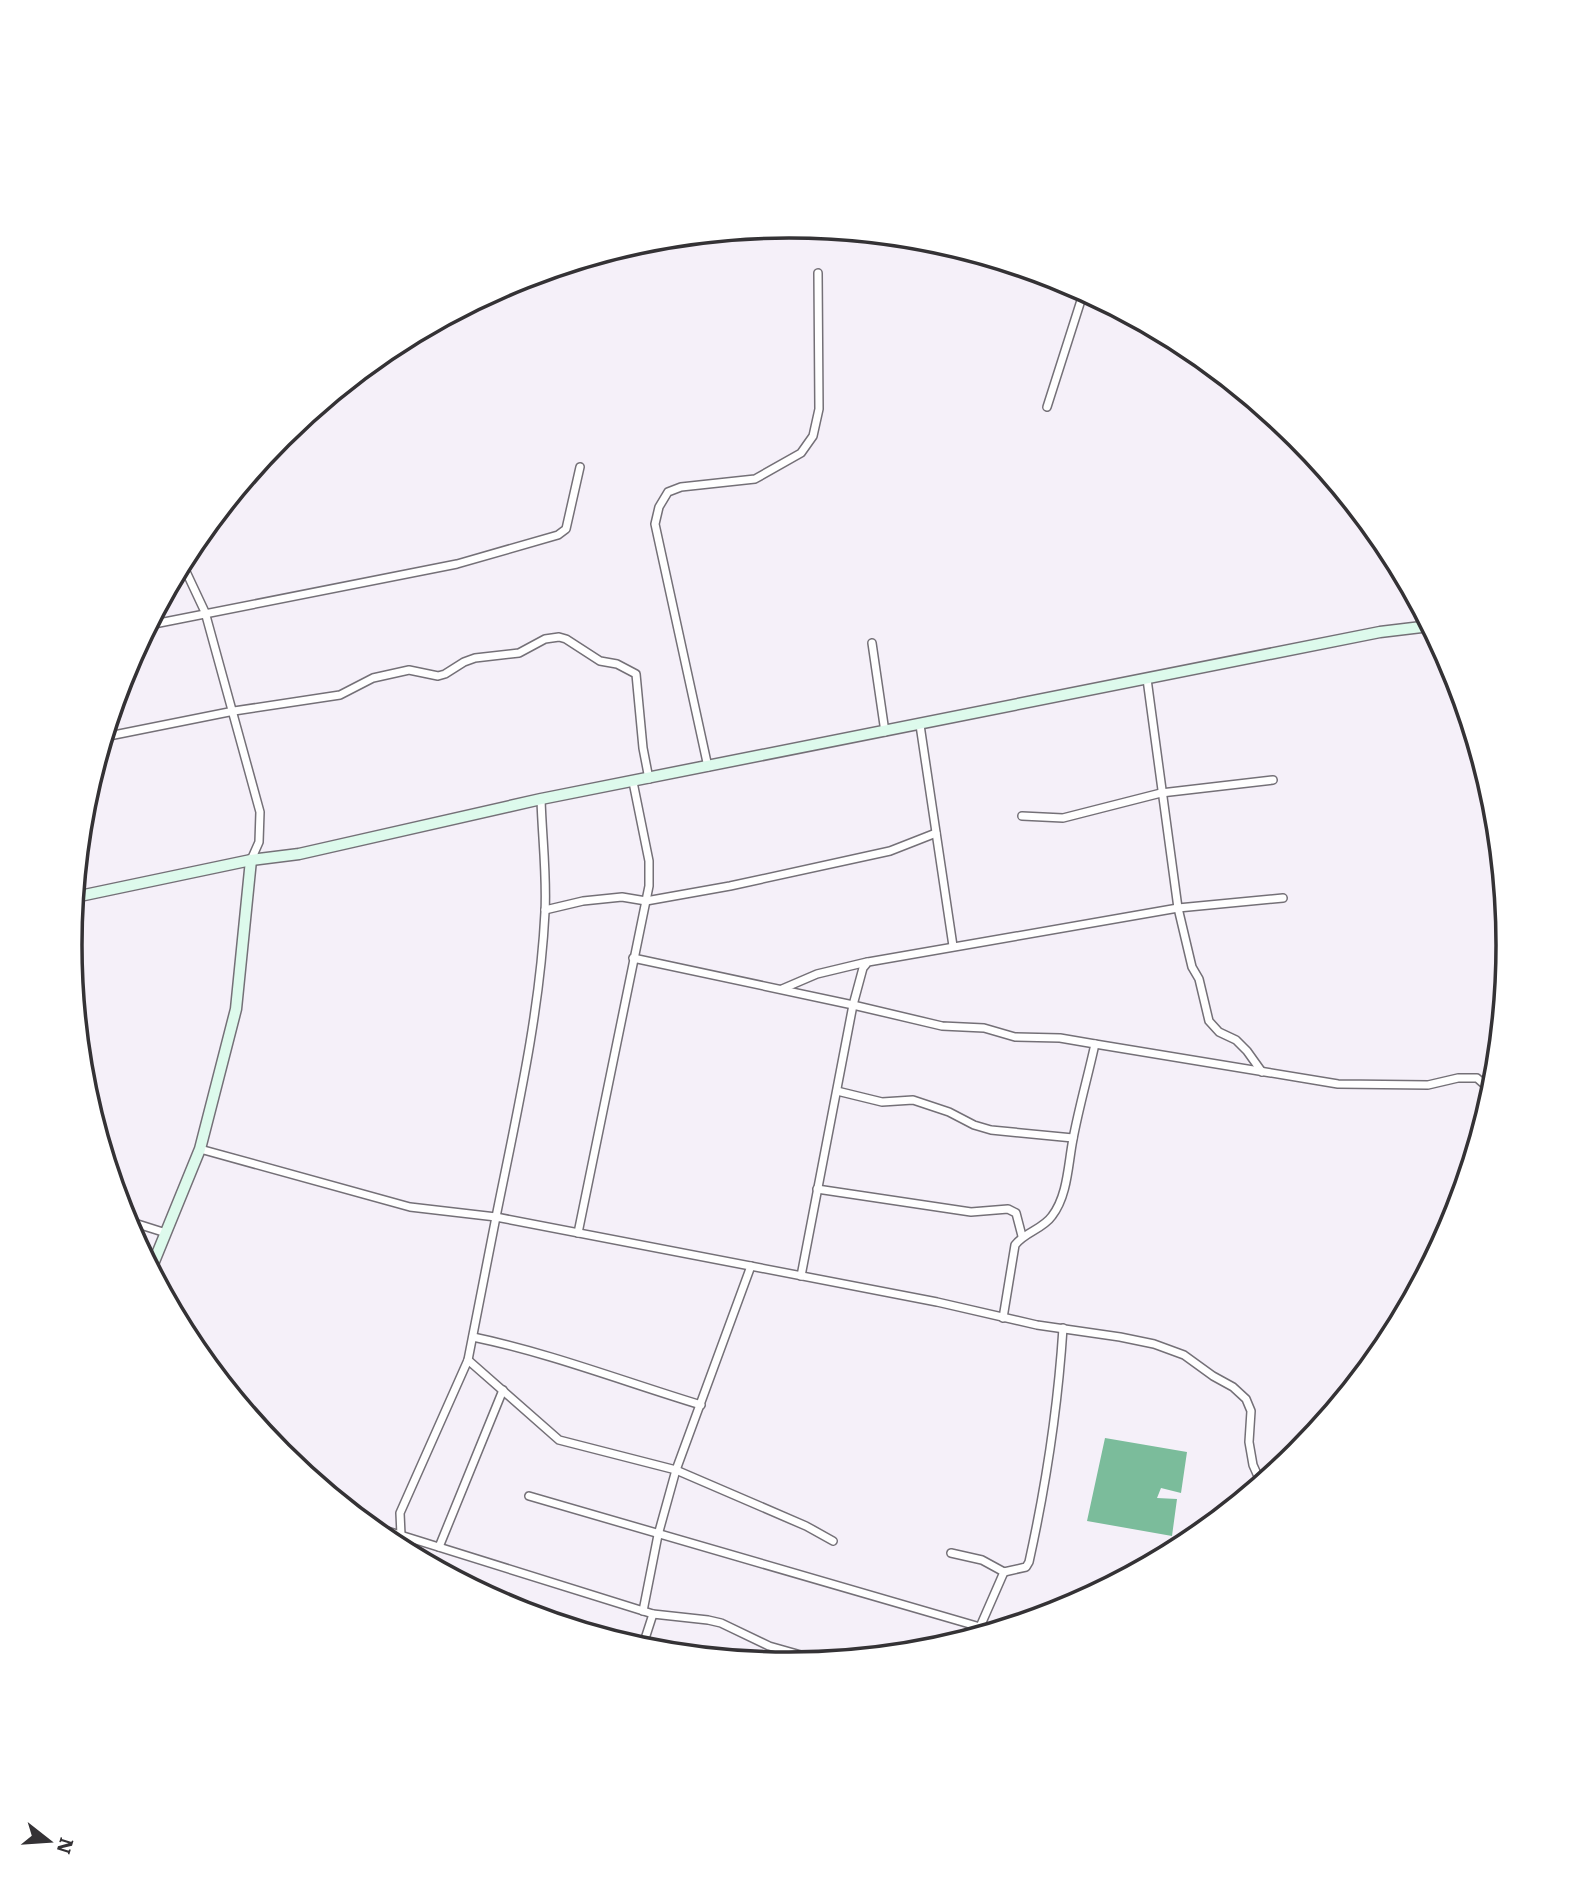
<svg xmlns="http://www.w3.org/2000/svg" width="1578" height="1890" viewBox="0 0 1578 1890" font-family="Literata,serif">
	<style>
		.water { fill: #7bbc9b }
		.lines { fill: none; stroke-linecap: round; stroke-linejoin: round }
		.street-casing { stroke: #747077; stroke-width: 10 }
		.secondary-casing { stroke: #747077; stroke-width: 13 }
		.street { stroke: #fff; stroke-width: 7 }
		.secondary { stroke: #ddfaec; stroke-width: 10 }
		.rim { fill: none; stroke: #343235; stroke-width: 3.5 }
	</style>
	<rect width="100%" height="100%" fill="#f5f0f9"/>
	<path class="water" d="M 1105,1438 L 1187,1452 L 1181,1493 L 1161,1488 L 1157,1498 L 1177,1499 L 1172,1536 L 1087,1521 Z"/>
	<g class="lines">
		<defs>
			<g id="street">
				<path d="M 1047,407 L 1084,291"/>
				<path d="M 182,563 L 205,612 L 260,812 L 259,842 L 251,860"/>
				<path d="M 149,625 L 457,564 L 558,535 L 566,529 L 580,467"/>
				<path d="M 872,643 L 885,732"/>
				<path d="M 1147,679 L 1178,908 L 1192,967 L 1199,979 L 1209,1021 L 1219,1032 L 1236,1040 L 1247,1051 L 1262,1072"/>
				<path d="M 920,725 L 953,946"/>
				<path d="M 104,737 L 234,711 L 340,695 L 373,678 L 409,670 L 438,676 L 445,674 L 464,662 L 475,658 L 519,653 L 545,639 L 559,637 L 566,639 L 600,661 L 617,664 L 636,674 L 643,748 L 649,779"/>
				<path d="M 708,767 L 655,524 L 659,507 L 668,492 L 681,487 L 755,479 L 801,453 L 813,436 L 819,409 L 818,273"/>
				<path d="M 1022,816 L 1063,818 L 1161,793 L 1273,780"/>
				<path d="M 545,910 L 583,901 L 622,897 L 646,901 L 730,886 L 890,851 L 936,833"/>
				<path d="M 633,958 L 853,1005 L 942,1026 L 984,1028 L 1015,1037 L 1060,1038 L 1095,1044 C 1088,1076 1079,1107 1073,1139 C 1068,1164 1068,1195 1052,1216 C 1043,1229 1025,1232 1015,1245 L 1003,1318"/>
				<path d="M 782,989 L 817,974 L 867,962"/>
				<path d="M 1095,1044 L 1338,1084 L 1428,1085 L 1458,1078 L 1477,1078 L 1486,1086 L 1490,1100"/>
				<path d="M 837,1091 L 882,1102 L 913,1100 L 949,1112 L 974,1125 L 991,1130 L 1073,1138"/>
				<path d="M 200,1149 L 410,1207 L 496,1217 C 516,1117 540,1014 545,912 C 547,875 542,836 541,799"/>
				<path d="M 817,1189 L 971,1212 L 1008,1209 L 1016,1213 L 1022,1236"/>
				<path d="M 125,1220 L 166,1233"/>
				<path d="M 578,1233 L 649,886 L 649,861 L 633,782"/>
				<path d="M 801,1276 L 853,1005 L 863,968 L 868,962 L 1178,908 L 1283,898"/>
				<path d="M 473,1337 C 550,1353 625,1382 701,1405"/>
				<path d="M 468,1360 L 559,1440 L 676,1470 L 806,1526 L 833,1541"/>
				<path d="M 529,1496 L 980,1627"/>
				<path d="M 368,1525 L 653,1614 L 708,1620 L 721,1623 L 769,1646 L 822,1661"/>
				<path d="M 439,1547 L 503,1390"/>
				<path d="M 398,1548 L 401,1535 L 400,1513 L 468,1360 L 496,1217 L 937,1302 L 1037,1325 L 1120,1337 L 1154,1344 L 1184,1355 L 1213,1376 L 1233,1387 L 1246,1399 L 1251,1411 L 1249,1442 L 1253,1465 L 1261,1483"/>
				<path d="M 951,1553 L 982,1560 L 1004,1572 L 1026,1567 L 1029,1562 C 1046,1485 1058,1406 1063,1328"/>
				<path d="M 643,1611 L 658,1535 L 676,1470 L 751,1266"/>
				<path d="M 976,1636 L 1004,1572"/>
				<path d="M 642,1648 L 653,1614"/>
			</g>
			<g id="secondary">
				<path d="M 75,897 L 251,860 L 299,854 L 541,799 L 1380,632 L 1430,626"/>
				<path d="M 151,1269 L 200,1149 L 236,1009 L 251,860"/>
			</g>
		</defs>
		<use href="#street" class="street-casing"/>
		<use href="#secondary" class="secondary-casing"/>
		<use href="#street" class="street"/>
		<use href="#secondary" class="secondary"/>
	</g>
	<path d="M0 0H1578V1890H0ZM82 945a707 707 0 1 1 1414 0a707 707 0 1 1-1414 0Z" fill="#fff" fill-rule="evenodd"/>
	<path class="rim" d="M82 945a707 707 0 1 1 1414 0a707 707 0 1 1-1414 0Z"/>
	<g transform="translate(49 1841) rotate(107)" stroke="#ffffff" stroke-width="5" paint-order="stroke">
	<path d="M0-5L12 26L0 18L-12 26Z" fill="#343235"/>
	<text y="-10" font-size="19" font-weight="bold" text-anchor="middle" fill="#343235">N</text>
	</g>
</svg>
